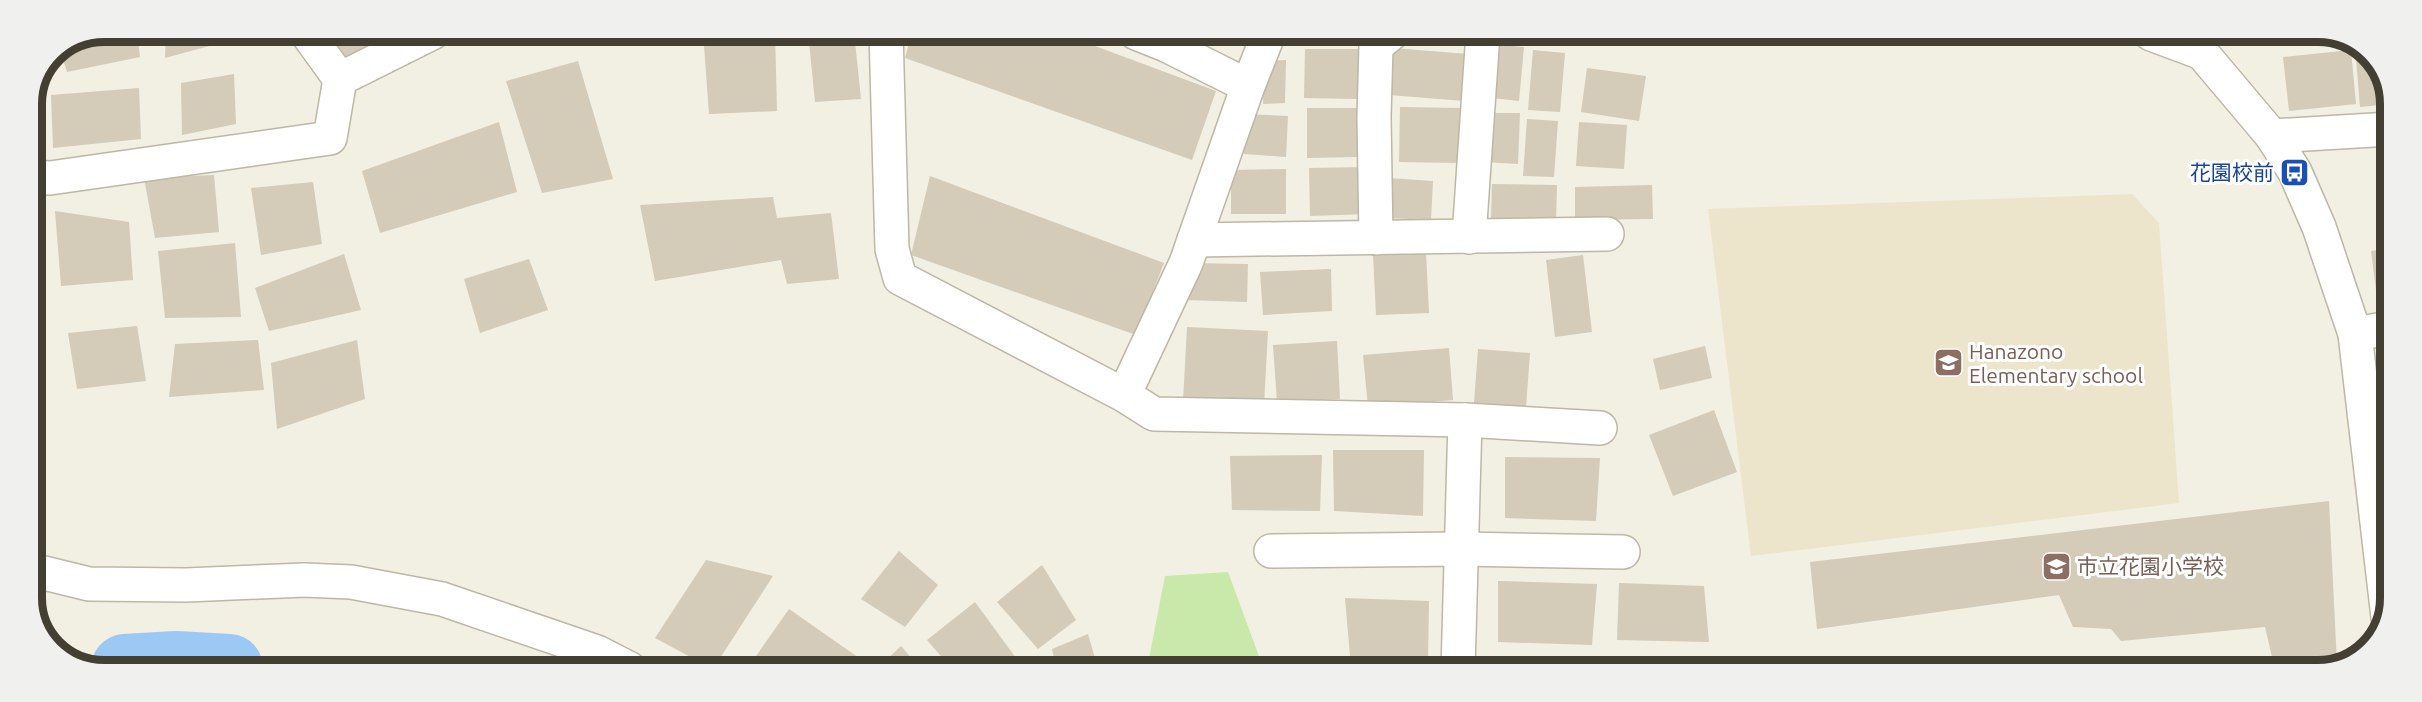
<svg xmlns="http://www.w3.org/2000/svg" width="2422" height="702" viewBox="0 0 2422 702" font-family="Ubuntu,'Noto Sans JP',sans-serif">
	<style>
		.education { fill: #ece5cc }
		.green { fill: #c8e9a9 }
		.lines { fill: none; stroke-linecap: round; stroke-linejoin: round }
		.river { stroke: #9bc9f3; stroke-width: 68 }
		.building { fill: #d4cbb8 }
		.minor-casing { stroke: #beb7a5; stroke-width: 36 }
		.minor { stroke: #fff; stroke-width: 33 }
		.labels { text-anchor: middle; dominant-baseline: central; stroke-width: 6; stroke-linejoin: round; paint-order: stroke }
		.transit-label { font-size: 21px; fill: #164399; stroke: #fff; text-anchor: end }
		.education-label { font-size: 21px; fill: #785e54; stroke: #fff; text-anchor: start }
		.rim { fill: none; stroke: #443f33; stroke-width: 8 }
	</style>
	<rect width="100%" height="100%" fill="#f2efe3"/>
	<path class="education" d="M 2132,194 L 2159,223 L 2179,503 L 1751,556 L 1708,209 Z"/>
	<path class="green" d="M 1228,572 L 1260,659 L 1259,669 L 1147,669 L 1165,576 Z"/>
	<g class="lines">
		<path class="river" d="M 125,668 L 176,665 L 229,668"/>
	</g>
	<g class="building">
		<path d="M 104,32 L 137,32 L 140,57 L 67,72 L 60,50 Z"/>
		<path d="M 166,32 L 239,32 L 239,38 L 165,58 Z"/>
		<path d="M 329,32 L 410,32 L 344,62 Z"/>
		<path d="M 703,32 L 775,32 L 777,111 L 709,114 Z"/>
		<path d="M 808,32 L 854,32 L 861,99 L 815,102 Z"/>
		<path d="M 912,32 L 1060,33 L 1216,91 L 1192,160 L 905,58 Z"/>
		<path d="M 1176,33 L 1206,33 L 1202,44 Z"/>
		<path d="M 1488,44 L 1524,47 L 1519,101 L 1483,97 Z"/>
		<path d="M 2355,46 L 2373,56 L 2390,99 L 2390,104 L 2360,107 Z"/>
		<path d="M 1393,48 L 1468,54 L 1464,101 L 1389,95 Z"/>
		<path d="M 1305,49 L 1360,49 L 1359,99 L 1304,98 Z"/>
		<path d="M 1533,50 L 1565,53 L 1560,112 L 1528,110 Z"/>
		<path d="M 2351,50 L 2356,104 L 2289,111 L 2283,57 Z"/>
		<path d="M 1286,60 L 1285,103 L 1263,104 L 1264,61 Z"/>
		<path d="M 578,61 L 613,179 L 542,193 L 506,81 Z"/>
		<path d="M 1587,68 L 1646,76 L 1639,121 L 1581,112 Z"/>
		<path d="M 234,74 L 236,124 L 182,135 L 181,83 Z"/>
		<path d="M 139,88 L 141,139 L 53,148 L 51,95 Z"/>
		<path d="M 1400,107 L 1460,108 L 1459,163 L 1399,162 Z"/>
		<path d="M 1307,108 L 1358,108 L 1359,157 L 1307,158 Z"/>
		<path d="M 1486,113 L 1520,113 L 1518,164 L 1484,162 Z"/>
		<path d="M 1246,114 L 1288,116 L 1286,157 L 1244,154 Z"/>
		<path d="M 1527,119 L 1558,121 L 1554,177 L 1523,176 Z"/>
		<path d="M 499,122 L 517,192 L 380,233 L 362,171 Z"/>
		<path d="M 1579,122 L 1627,125 L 1624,169 L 1576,166 Z"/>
		<path d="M 1368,167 L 1368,214 L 1310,216 L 1309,168 Z"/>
		<path d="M 1286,169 L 1286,214 L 1231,214 L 1231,170 Z"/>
		<path d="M 214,175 L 219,232 L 155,238 L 144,178 Z"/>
		<path d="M 930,176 L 1164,263 L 1136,335 L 911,255 Z"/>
		<path d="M 1388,178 L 1433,181 L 1431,220 L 1386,218 Z"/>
		<path d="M 313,182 L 322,244 L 261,255 L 251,188 Z"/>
		<path d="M 1492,184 L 1557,185 L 1556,221 L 1491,219 Z"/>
		<path d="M 1652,185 L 1653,219 L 1575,220 L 1575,187 Z"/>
		<path d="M 773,197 L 777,218 L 831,213 L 839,279 L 787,284 L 781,260 L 655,281 L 640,205 Z"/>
		<path d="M 55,211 L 129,222 L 133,280 L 61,286 Z"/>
		<path d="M 235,243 L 241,317 L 165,318 L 158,251 Z"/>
		<path d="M 2390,248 L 2390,288 L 2376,290 L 2371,251 Z"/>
		<path d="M 1426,252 L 1429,313 L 1376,315 L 1373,254 Z"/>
		<path d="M 344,254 L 361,310 L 269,331 L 255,288 Z"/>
		<path d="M 1583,255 L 1592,332 L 1555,337 L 1546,260 Z"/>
		<path d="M 529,259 L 548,310 L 480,333 L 464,279 Z"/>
		<path d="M 1186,263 L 1248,264 L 1247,302 L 1186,300 Z"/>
		<path d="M 1331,269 L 1332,311 L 1263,315 L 1260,272 Z"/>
		<path d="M 137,326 L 146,381 L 77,389 L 68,333 Z"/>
		<path d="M 1187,327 L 1268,331 L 1264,405 L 1183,401 Z"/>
		<path d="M 258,340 L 264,390 L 169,397 L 175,344 Z"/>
		<path d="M 357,340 L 365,399 L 277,429 L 271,363 Z"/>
		<path d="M 1337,341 L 1340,399 L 1277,402 L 1273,345 Z"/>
		<path d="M 1705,346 L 1712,378 L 1660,390 L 1653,359 Z"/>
		<path d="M 1449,348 L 1453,400 L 1368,407 L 1363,355 Z"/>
		<path d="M 1478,349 L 1530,353 L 1526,407 L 1474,403 Z"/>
		<path d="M 1714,410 L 1737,472 L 1673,496 L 1649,435 Z"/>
		<path d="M 1333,450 L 1424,450 L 1423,516 L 1334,511 Z"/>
		<path d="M 1322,455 L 1320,511 L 1232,510 L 1230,456 Z"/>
		<path d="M 1505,457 L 1600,458 L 1596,521 L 1505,518 Z"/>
		<path d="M 2329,501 L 2337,664 L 2319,670 L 2275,670 L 2265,627 L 2121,641 L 2111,629 L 2073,627 L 2059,595 L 1817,629 L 1810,562 Z"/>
		<path d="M 899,551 L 938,585 L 905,627 L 861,599 Z"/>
		<path d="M 706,560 L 773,576 L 713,669 L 655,638 Z"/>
		<path d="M 1042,565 L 1076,620 L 1038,649 L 997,602 Z"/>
		<path d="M 1498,581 L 1597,584 L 1592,645 L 1498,642 Z"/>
		<path d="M 1619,583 L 1704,586 L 1709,642 L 1617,640 Z"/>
		<path d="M 1345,598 L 1429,601 L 1428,660 L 1350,656 Z"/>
		<path d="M 975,602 L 1024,669 L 952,669 L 927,640 Z"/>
		<path d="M 789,609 L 862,660 L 852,669 L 747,669 Z"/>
		<path d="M 1088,634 L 1098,669 L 1057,669 L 1052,649 Z"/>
		<path d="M 901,646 L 921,669 L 877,669 Z"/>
	</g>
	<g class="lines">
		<defs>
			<g id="minor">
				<path d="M 306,32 L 340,79 L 434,32"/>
				<path d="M 886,32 L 892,249 L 900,278 L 1124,395 L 1154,414 L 1465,420 L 1600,428"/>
				<path d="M 1136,33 L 1166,45 L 1248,86"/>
				<path d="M 2151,34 L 2202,53 L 2272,136 L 2295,172 L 2319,227 L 2355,334 L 2388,617"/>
				<path d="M 2272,136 L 2390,129"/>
				<path d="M 32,177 L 50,178 L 330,138 L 340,79"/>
				<path d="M 1469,237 L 1483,33"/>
				<path d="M 1376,238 L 1374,117 L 1376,46 L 1392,33"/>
				<path d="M 1194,240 L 1607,234"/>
				<path d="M 2355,334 L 2389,328"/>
				<path d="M 1124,395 L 1186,263 L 1248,86 L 1269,33"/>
				<path d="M 1271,551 L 1461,549 L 1623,552"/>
				<path d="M 32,570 L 89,584 L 186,585 L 304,580 L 351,582 L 442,599 L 597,652 L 630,669"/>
				<path d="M 1458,670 L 1465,420"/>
			</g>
		</defs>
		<use href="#minor" class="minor-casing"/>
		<use href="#minor" class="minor"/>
	</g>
	<defs>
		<symbol id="bus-square" viewBox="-11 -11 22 22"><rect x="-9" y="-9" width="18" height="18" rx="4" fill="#1a4fb4" stroke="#fff"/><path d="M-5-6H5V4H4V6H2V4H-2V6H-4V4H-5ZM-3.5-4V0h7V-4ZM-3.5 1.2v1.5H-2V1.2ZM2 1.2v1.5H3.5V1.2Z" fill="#fff"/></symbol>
		<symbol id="school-square" viewBox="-11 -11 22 22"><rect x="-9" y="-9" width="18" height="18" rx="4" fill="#8d6e63" stroke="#fff"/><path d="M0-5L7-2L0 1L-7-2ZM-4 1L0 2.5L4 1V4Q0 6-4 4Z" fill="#fff"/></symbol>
	</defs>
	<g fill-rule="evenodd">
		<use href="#bus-square" x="2278" y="156" width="33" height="33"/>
		<use href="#school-square" x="1932" y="346" width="33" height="33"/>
		<use href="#school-square" x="2040" y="550" width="33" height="33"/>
	</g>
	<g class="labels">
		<g class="transit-label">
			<text x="2274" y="172">花園校前</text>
		</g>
		<g class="education-label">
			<text x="1969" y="351">Hanazono<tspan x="1969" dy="24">Elementary school</tspan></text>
			<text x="2077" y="566">市立花園小学校</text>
		</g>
	</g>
	<path d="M0 0H2422V702H0ZM104 42H2318A62 62 0 0 1 2380 104V598A62 62 0 0 1 2318 660H104A62 62 0 0 1 42 598V104A62 62 0 0 1 104 42Z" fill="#f0f0ef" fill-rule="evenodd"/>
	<path class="rim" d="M104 42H2318A62 62 0 0 1 2380 104V598A62 62 0 0 1 2318 660H104A62 62 0 0 1 42 598V104A62 62 0 0 1 104 42Z"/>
</svg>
